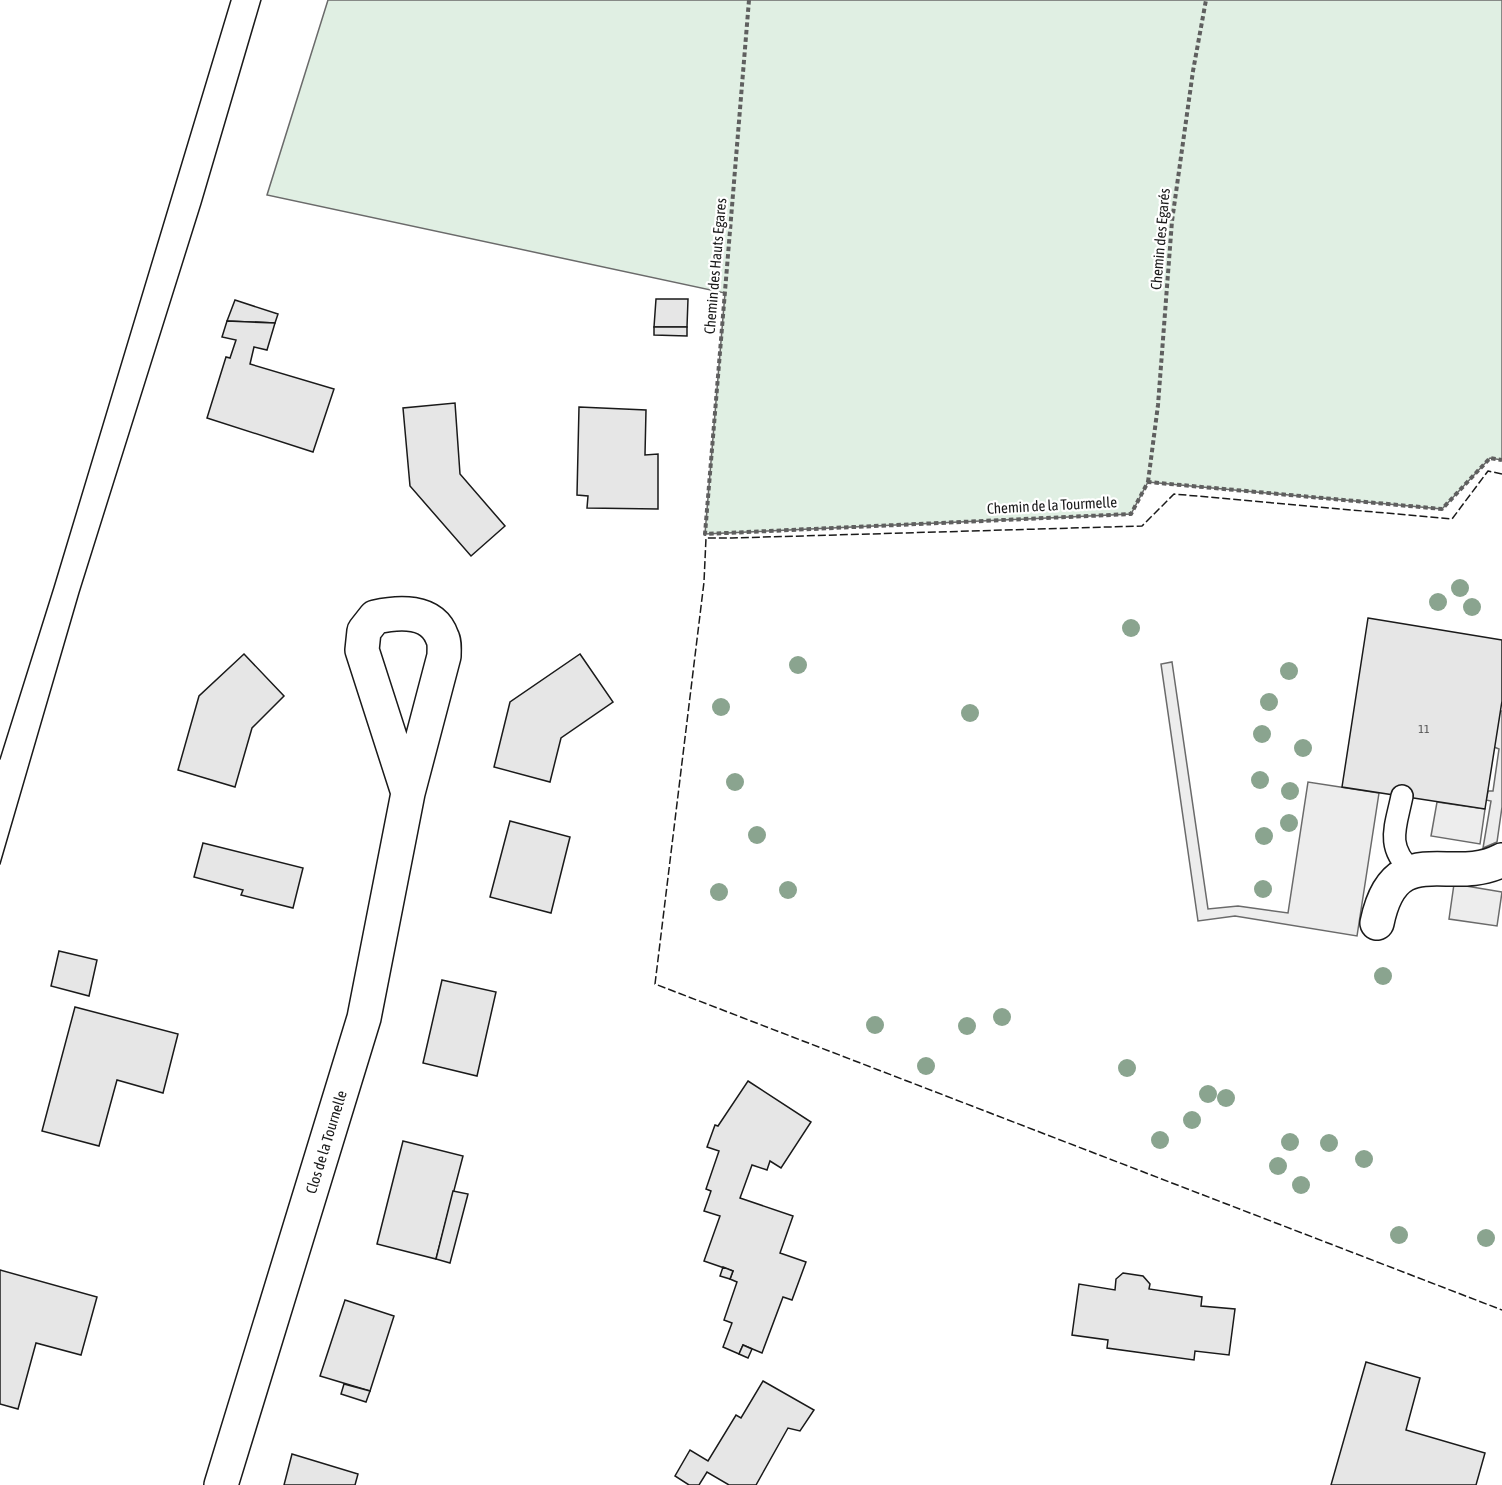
<svg xmlns="http://www.w3.org/2000/svg" width="1502" height="1485" viewBox="0 0 1502 1485" font-family="'Asap Condensed',sans-serif">
	<style>
		.green { fill: #e0efe3; stroke: #6a6a6a; stroke-width: 1.5 }
		.parking { fill: #ededed; stroke: #6a6a6a; stroke-width: 1.5 }
		.building { fill: #e6e6e6; stroke: #1a1a1a; stroke-width: 1.5 }
		.lines { fill: none; stroke-linecap: round; stroke-linejoin: round }
		.service-casing { stroke: #1a1a1a; stroke-width: 24 }
		.minor-casing { stroke: #1a1a1a; stroke-width: 36 }
		.path { stroke: #5f5f5f; stroke-width: 4; stroke-dasharray: 4.5 3; stroke-linecap: butt }
		.service { stroke: #fff; stroke-width: 21 }
		.minor { stroke: #fff; stroke-width: 33 }
		.tram { stroke: #1a1a1a; stroke-width: 1.5 }
		.fence { stroke: #1a1a1a; stroke-width: 1.5; stroke-dasharray: 8 3; stroke-linecap: butt }
		.tree { fill: #8aa48f }
		.labels { text-anchor: middle; dominant-baseline: central; stroke-width: 4.5; stroke-linejoin: round; paint-order: stroke }
		.number-label { font-size: 12px; fill: #4d4d4d }
		.street-label { font-size: 15px; fill: #1a1a1a; stroke: #fff }
	</style>
	<rect width="100%" height="100%" fill="#fff"/>
	<path class="green" d="M 328,0 L 1502,0 L 1502,460 L 1490,458 L 1442,509 L 1148,482 L 1131,514 L 705,534 L 725,293 L 267,195 Z"/>
	<g class="parking">
		<path d="M 1172,662 L 1208,909 L 1238,906 L 1288,913 L 1308,782 L 1379,793 L 1357,936 L 1235,916 L 1198,921 L 1161,664 Z"/>
		<path d="M 1500,711 L 1502,711 L 1502,807 L 1497,842 L 1483,848 L 1491,801 L 1486,800 L 1488,791 L 1493,791 L 1499,749 L 1494,747 Z"/>
		<path d="M 1437,802 L 1485,809 L 1480,844 L 1431,836 Z"/>
		<path d="M 1454,884 L 1502,892 L 1497,926 L 1449,919 Z"/>
	</g>
	<g class="building">
		<path d="M 656,299 L 688,299 L 687,327 L 654,327 Z"/>
		<path d="M 235,300 L 278,314 L 275,323 L 227,321 Z"/>
		<path d="M 227,321 L 275,323 L 267,350 L 254,347 L 250,364 L 334,389 L 313,452 L 207,418 L 226,357 L 230,358 L 236,340 L 222,337 Z"/>
		<path d="M 654,327 L 687,327 L 687,336 L 654,335 Z"/>
		<path d="M 455,403 L 460,474 L 505,526 L 471,556 L 410,486 L 403,408 Z"/>
		<path d="M 579,407 L 646,410 L 645,455 L 658,454 L 658,509 L 587,508 L 588,496 L 577,495 Z"/>
		<path d="M 1368,618 L 1502,640 L 1502,701 L 1485,809 L 1342,787 Z"/>
		<path d="M 244,654 L 284,696 L 252,728 L 235,787 L 178,770 L 199,696 Z"/>
		<path d="M 580,654 L 613,702 L 561,738 L 550,782 L 494,767 L 510,702 Z"/>
		<path d="M 510,821 L 570,837 L 551,913 L 490,897 Z"/>
		<path d="M 203,843 L 303,868 L 293,908 L 241,895 L 243,890 L 194,877 Z"/>
		<path d="M 59,951 L 97,960 L 89,996 L 51,986 Z"/>
		<path d="M 442,980 L 496,992 L 477,1076 L 423,1063 Z"/>
		<path d="M 75,1007 L 178,1034 L 163,1093 L 117,1080 L 99,1146 L 42,1131 Z"/>
		<path d="M 748,1081 L 811,1122 L 781,1168 L 770,1161 L 767,1170 L 752,1165 L 740,1198 L 793,1216 L 780,1253 L 806,1262 L 792,1300 L 783,1297 L 762,1353 L 743,1345 L 739,1354 L 723,1347 L 732,1323 L 724,1320 L 737,1282 L 730,1279 L 733,1271 L 704,1261 L 720,1216 L 704,1211 L 711,1191 L 706,1189 L 719,1151 L 707,1147 L 715,1125 L 718,1126 Z"/>
		<path d="M 403,1141 L 463,1156 L 436,1259 L 377,1244 Z"/>
		<path d="M 453,1191 L 468,1194 L 450,1263 L 436,1259 Z"/>
		<path d="M 723,1267 L 733,1271 L 730,1279 L 720,1276 Z"/>
		<path d="M 0,1270 L 97,1297 L 81,1355 L 36,1343 L 18,1409 L 0,1404 Z"/>
		<path d="M 1123,1273 L 1143,1276 L 1150,1284 L 1149,1289 L 1202,1297 L 1201,1306 L 1235,1309 L 1229,1355 L 1195,1351 L 1194,1360 L 1107,1348 L 1108,1340 L 1072,1335 L 1079,1284 L 1115,1290 L 1116,1279 Z"/>
		<path d="M 345,1300 L 394,1316 L 370,1391 L 320,1376 Z"/>
		<path d="M 743,1345 L 752,1349 L 748,1358 L 739,1354 Z"/>
		<path d="M 1366,1362 L 1420,1378 L 1406,1430 L 1485,1453 L 1476,1485 L 1331,1485 Z"/>
		<path d="M 763,1381 L 814,1410 L 800,1431 L 788,1428 L 756,1485 L 729,1485 L 707,1472 L 699,1485 L 689,1485 L 675,1476 L 690,1450 L 708,1461 L 736,1415 L 741,1418 Z"/>
		<path d="M 344,1384 L 370,1391 L 366,1402 L 341,1394 Z"/>
		<path d="M 292,1454 L 358,1474 L 355,1485 L 284,1485 Z"/>
	</g>
	<g class="lines">
		<defs>
			<path id="service" d="M 1402,796 C 1396,826 1385,846 1411,870"/>
			<g id="minor">
				<path d="M 1377,923 C 1395,836 1451,887 1502,860"/>
				<path d="M 221,1485 L 364,1018 L 408,793 L 444,656 C 444,650 445,642 442,637 C 432,609 398,612 375,617 L 364,631 L 362,650 L 408,793"/>
			</g>
		</defs>
		<use href="#service" class="service-casing"/>
		<use href="#minor" class="minor-casing"/>
		<g class="path">
			<path d="M 749,0 L 705,534 L 1131,514 L 1148,482 L 1442,509 L 1490,458 L 1502,460"/>
			<path d="M 1148,482 L 1158,405 L 1172,221 L 1193,71 L 1206,0"/>
		</g>
		<use href="#service" class="service"/>
		<use href="#minor" class="minor"/>
		<g class="tram">
			<path d="M 0,759 L 54,587 L 231,0"/>
			<path d="M 0,864 L 79,593 L 201,204 L 261,0"/>
		</g>
		<path class="fence" d="M 1502,474 L 1488,471 L 1452,519 L 1174,494 L 1142,526 L 732,538 L 706,538 L 704,582 L 655,984 L 1502,1310"/>
	</g>
	<g class="tree">
		<circle cx="1460" cy="588" r="9"/>
		<circle cx="1438" cy="602" r="9"/>
		<circle cx="1472" cy="607" r="9"/>
		<circle cx="1131" cy="628" r="9"/>
		<circle cx="798" cy="665" r="9"/>
		<circle cx="1289" cy="671" r="9"/>
		<circle cx="1269" cy="702" r="9"/>
		<circle cx="721" cy="707" r="9"/>
		<circle cx="970" cy="713" r="9"/>
		<circle cx="1262" cy="734" r="9"/>
		<circle cx="1303" cy="748" r="9"/>
		<circle cx="1260" cy="780" r="9"/>
		<circle cx="735" cy="782" r="9"/>
		<circle cx="1290" cy="791" r="9"/>
		<circle cx="1289" cy="823" r="9"/>
		<circle cx="757" cy="835" r="9"/>
		<circle cx="1264" cy="836" r="9"/>
		<circle cx="1263" cy="889" r="9"/>
		<circle cx="788" cy="890" r="9"/>
		<circle cx="719" cy="892" r="9"/>
		<circle cx="1383" cy="976" r="9"/>
		<circle cx="1002" cy="1017" r="9"/>
		<circle cx="875" cy="1025" r="9"/>
		<circle cx="967" cy="1026" r="9"/>
		<circle cx="926" cy="1066" r="9"/>
		<circle cx="1127" cy="1068" r="9"/>
		<circle cx="1208" cy="1094" r="9"/>
		<circle cx="1226" cy="1098" r="9"/>
		<circle cx="1192" cy="1120" r="9"/>
		<circle cx="1160" cy="1140" r="9"/>
		<circle cx="1290" cy="1142" r="9"/>
		<circle cx="1329" cy="1143" r="9"/>
		<circle cx="1364" cy="1159" r="9"/>
		<circle cx="1278" cy="1166" r="9"/>
		<circle cx="1301" cy="1185" r="9"/>
		<circle cx="1399" cy="1235" r="9"/>
		<circle cx="1486" cy="1238" r="9"/>
	</g>
	<g class="labels">
		<g class="number-label">
			<text x="1424" y="729">11</text>
		</g>
		<g class="street-label">
			<text transform="translate(1160 239) rotate(-85)">Chemin des Egarés</text>
			<text transform="translate(715 266) rotate(-85)">Chemin des Hauts Egares</text>
			<text transform="translate(1052 505) rotate(-3)">Chemin de la Tourmelle</text>
			<text transform="translate(326 1142) rotate(-73)">Clos de la Tournelle</text>
		</g>
	</g>
</svg>
